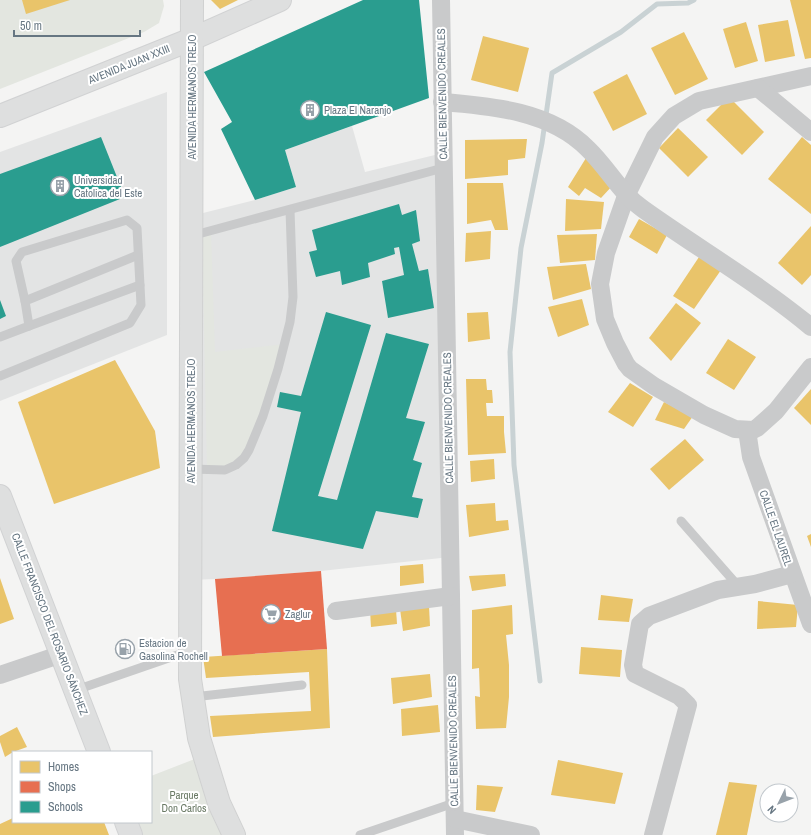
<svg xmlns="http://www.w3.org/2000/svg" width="811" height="835" viewBox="0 0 811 835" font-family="'Archivo Narrow',sans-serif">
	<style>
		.built { fill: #e3e4e4 }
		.green { fill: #e3e6e0 }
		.homes { fill: #e9c46a }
		.shops { fill: #e76f51 }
		.schools { fill: #2a9d8f }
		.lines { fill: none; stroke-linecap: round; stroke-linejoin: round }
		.stream { stroke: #c9d2d4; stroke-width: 5 }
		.secondary-casing { stroke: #d1d2d3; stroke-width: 24 }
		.primary-casing { stroke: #d0d1d1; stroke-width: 24 }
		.service { stroke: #c9cacb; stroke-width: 9 }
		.minor { stroke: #c9cacb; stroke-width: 18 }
		.secondary { stroke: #dedfdf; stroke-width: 22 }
		.primary { stroke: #dedfdf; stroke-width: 22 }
		.labels { text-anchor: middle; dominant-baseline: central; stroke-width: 4; stroke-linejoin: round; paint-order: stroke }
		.street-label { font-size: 11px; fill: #667682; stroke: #fff }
		.poi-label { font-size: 11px; fill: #667682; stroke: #fff; text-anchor: start }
		.park-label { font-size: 11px; fill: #697964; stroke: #fff }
	</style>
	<rect width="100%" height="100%" fill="#f4f4f3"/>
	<g class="built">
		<path d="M 167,92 L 167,335 L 0,401 L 0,152 Z"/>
		<path d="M 352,126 L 365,172 L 443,153 L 450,557 L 321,571 L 215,579 L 191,580 L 191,216 L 255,200 L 296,187 L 285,150 Z"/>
	</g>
	<g class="green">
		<path d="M 0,0 L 163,0 L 164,6 L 159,23 L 144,32 L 0,89 Z"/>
		<path d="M 211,231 L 215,352 L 285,344 L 263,416 L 236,465 L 207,471 L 202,233 Z"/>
		<path d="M 205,755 L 234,835 L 131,835 L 126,822 L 151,822 L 151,776 Z"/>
	</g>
	<g class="homes">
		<path d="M 22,0 L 70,0 L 26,14 Z"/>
		<path d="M 211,0 L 238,0 L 220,9 Z"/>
		<path d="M 790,0 L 811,0 L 811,58 L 805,59 Z"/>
		<path d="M 788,20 L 795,56 L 765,62 L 758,25 Z"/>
		<path d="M 746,22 L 758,61 L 735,68 L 723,29 Z"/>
		<path d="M 684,32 L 708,79 L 675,95 L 651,48 Z"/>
		<path d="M 483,36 L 529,48 L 518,92 L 471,80 Z"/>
		<path d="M 627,74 L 647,114 L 613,131 L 593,92 Z"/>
		<path d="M 729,97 L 764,132 L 742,155 L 706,120 Z"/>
		<path d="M 678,128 L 708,157 L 688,177 L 659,148 Z"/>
		<path d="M 802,137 L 811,145 L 811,214 L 768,179 Z"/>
		<path d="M 527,139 L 525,158 L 508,160 L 508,175 L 465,179 L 465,140 Z"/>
		<path d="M 586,158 L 613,185 L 601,198 L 585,188 L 579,196 L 568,187 Z"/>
		<path d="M 467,183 L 503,183 L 508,230 L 495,230 L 491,220 L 467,224 Z"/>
		<path d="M 566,199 L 604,202 L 601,229 L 565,231 Z"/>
		<path d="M 639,219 L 667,235 L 657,254 L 629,237 Z"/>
		<path d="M 811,226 L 811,275 L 802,285 L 778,263 Z"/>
		<path d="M 491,231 L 490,259 L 465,262 L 466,233 Z"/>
		<path d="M 597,234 L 595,260 L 560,263 L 557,235 Z"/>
		<path d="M 701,254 L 721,270 L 694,309 L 673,296 Z"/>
		<path d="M 586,264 L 591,289 L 553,300 L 547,267 Z"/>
		<path d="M 582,299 L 589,325 L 558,337 L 548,307 Z"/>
		<path d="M 676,303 L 701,323 L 671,361 L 649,338 Z"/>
		<path d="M 488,312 L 490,339 L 468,342 L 467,313 Z"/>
		<path d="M 728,339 L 756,357 L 734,390 L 706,373 Z"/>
		<path d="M 115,360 L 155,431 L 160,468 L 54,504 L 18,402 Z"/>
		<path d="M 466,379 L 486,379 L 487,390 L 492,390 L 493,403 L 486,403 L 487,416 L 504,416 L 504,432 L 506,453 L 468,455 Z"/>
		<path d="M 630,383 L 653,397 L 633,427 L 608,412 Z"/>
		<path d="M 811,389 L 811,425 L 794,408 Z"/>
		<path d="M 664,402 L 693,416 L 684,429 L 655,420 Z"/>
		<path d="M 685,439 L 704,460 L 669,490 L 650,469 Z"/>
		<path d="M 494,459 L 495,479 L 471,482 L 470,461 Z"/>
		<path d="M 495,503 L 496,521 L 508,520 L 509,530 L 469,537 L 466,505 Z"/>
		<path d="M 811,534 L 811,547 L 807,536 Z"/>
		<path d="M 423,564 L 424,583 L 400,586 L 400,566 Z"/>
		<path d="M 505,574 L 506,586 L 472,591 L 469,576 Z"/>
		<path d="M 0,578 L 14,619 L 0,624 Z"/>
		<path d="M 601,595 L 633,599 L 629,622 L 598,620 Z"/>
		<path d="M 758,601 L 798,605 L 796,627 L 757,629 Z"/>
		<path d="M 512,605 L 513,634 L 506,635 L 509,665 L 509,697 L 506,728 L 476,729 L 475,696 L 480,697 L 479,668 L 472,669 L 472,610 Z"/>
		<path d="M 429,606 L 430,626 L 403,631 L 400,609 Z"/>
		<path d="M 396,609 L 397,624 L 371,627 L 370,610 Z"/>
		<path d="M 581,647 L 622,650 L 620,677 L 579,674 Z"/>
		<path d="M 327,649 L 330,728 L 213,737 L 210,716 L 311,711 L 309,672 L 206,678 L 203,657 Z"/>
		<path d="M 430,674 L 432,697 L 393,704 L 391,678 Z"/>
		<path d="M 438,705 L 440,732 L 402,736 L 401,709 Z"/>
		<path d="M 17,727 L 27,747 L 13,752 L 5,757 L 0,742 L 0,736 Z"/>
		<path d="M 558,760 L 623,773 L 615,804 L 551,795 Z"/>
		<path d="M 729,782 L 757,785 L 747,835 L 716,835 Z"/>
		<path d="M 477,785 L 503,787 L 495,812 L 476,810 Z"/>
		<path d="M 13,818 L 13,822 L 104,822 L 109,835 L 0,835 L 0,824 Z"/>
	</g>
	<path class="shops" d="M 321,571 L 327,649 L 222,656 L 215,579 Z"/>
	<g class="schools">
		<path d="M 363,0 L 419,0 L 429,98 L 285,150 L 296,187 L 255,200 L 221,129 L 232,122 L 204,72 Z"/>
		<path d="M 101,137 L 125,197 L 0,247 L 0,174 Z"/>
		<path d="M 399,204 L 402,215 L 416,210 L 420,241 L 412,244 L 419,271 L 428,269 L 434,308 L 388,318 L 382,281 L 404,275 L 399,247 L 394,248 L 395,254 L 368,263 L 370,277 L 342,285 L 340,271 L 316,277 L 309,252 L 317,250 L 312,230 Z"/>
		<path d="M 0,300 L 6,316 L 0,319 Z"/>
		<path d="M 326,312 L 371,325 L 318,496 L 337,500 L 386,333 L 429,344 L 406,418 L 425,422 L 413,460 L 422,463 L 412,497 L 423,499 L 418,518 L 376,511 L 363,549 L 272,531 L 301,412 L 277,407 L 280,392 L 301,396 Z"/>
	</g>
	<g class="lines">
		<path class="stream" d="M 540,681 L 514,465 L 510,352 L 521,248 L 542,143 L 552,73 L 621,32 L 657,4 L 688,3 L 694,0"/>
		<defs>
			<g id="secondary">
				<path d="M 0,116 L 192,39 L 280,0"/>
				<path d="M 0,496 L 99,752"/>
				<path d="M 126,822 L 131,835"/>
			</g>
			<path id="primary" d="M 192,0 L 190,679 L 199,738 L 219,803 L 234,835"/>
		</defs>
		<use href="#secondary" class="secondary-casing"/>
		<use href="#primary" class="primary-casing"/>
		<g class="service">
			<path d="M 191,236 L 443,168"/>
			<path d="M 25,301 L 138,255"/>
			<path d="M 29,326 L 140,285"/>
			<path d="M 0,337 L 29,326 L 25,301 L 16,261 L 22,252 L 127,220 L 137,228 L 141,305 L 130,323 L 0,376"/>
			<path d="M 191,469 L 225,470 L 236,465 L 244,458 L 249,450 L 263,416 L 278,369 L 290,322 L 293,297 L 290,210"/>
			<path d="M 681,521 L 739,587"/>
			<path d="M 76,690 L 189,651"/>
			<path d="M 193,697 L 302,685"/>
			<path d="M 360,835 L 454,803"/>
		</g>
		<g class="minor">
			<path d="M 441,0 L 455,835"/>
			<path d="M 811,76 L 699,101 L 674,116 L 655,137 L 626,196 L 606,253 L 600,284 L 605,319 L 615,343 L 626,364 L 630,369 L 654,386 L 704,415 L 735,429 L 753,430 L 757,428 L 776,411 L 811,367"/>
			<path d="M 758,88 L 811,132"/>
			<path d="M 442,102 C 492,106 551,111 588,149 C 608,168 620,193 643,209 C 699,249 758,283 811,327"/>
			<path d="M 747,430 L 751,457 L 811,624"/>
			<path d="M 336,611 L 451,596"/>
			<path d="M 0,675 L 62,654"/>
			<path d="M 455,819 L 531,835"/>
			<path d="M 653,835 L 688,705 L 679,696 L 635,674 L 633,665 L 640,624 L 649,616 L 718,590 L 755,584 L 792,574"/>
		</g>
		<use href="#secondary" class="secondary"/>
		<use href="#primary" class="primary"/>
	</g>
	<defs>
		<symbol id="building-ring" viewBox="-11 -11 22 22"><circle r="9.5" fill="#fff" stroke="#98a2aa" stroke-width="1.5"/><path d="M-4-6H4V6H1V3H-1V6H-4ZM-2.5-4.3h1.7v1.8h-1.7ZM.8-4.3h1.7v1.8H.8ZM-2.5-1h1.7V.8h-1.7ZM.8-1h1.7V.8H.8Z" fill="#98a2aa"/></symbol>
		<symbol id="supermarket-ring" viewBox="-11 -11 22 22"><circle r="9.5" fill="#fff" stroke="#98a2aa" stroke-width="1.5"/><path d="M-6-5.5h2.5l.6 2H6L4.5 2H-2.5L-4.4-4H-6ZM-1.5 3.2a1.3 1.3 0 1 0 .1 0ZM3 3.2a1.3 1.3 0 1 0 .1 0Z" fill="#98a2aa"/></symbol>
		<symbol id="fuel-ring" viewBox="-11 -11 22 22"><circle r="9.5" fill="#fff" stroke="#98a2aa" stroke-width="1.5"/><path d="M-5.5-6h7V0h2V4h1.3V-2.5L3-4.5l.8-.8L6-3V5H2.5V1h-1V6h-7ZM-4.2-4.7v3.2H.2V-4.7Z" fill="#98a2aa"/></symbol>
	</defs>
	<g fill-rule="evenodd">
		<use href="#building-ring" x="299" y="99" width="22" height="22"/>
		<use href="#building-ring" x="49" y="175" width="22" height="22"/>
		<use href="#supermarket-ring" x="260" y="603" width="22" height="22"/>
		<use href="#fuel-ring" x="114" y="638" width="22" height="22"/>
	</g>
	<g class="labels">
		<g class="street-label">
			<text transform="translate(129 64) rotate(-22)">AVENIDA JUAN XXIII</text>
			<text transform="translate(442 94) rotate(-91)">CALLE BIENVENIDO CREALES</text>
			<text transform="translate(192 97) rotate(-90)">AVENIDA HERMANOS TREJO</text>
			<text transform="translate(448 418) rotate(-91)">CALLE BIENVENIDO CREALES</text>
			<text transform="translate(191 421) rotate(-90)">AVENIDA HERMANOS TREJO</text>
			<text transform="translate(776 528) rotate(71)">CALLE EL LAUREL</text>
			<text transform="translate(50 624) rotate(69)">CALLE FRANCISCO DEL ROSARIO SÁNCHEZ</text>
			<text transform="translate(453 741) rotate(-91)">CALLE BIENVENIDO CREALES</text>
		</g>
		<g class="poi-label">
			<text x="324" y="110">Plaza El Naranjo</text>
			<text x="74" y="180">Universidad<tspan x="74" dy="13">Catolica del Este</tspan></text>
			<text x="285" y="614">Zaglur</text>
			<text x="139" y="643">Estacion de<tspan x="139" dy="13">Gasolina Rochell</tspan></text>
		</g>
		<g class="park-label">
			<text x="184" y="795">Parque<tspan x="184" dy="13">Don Carlos</tspan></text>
		</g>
	</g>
	<rect x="12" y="751" width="140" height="72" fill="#ffffff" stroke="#c2c8cd"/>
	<rect x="20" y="761" width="20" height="12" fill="#e9c46a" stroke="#c2c8cd"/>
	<text x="48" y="771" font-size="12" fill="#667682">Homes</text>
	<rect x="20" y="781" width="20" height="12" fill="#e76f51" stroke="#c2c8cd"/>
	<text x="48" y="791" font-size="12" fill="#667682">Shops</text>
	<rect x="20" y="801" width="20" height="12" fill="#2a9d8f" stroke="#c2c8cd"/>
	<text x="48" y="811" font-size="12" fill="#667682">Schools</text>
	<g transform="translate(779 803) rotate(227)"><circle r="19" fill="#ffffff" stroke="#c2c8cd"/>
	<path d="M0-3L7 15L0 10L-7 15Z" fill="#98a2aa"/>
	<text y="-6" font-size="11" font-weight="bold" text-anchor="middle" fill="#667682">N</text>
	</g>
	<path d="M14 30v6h126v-6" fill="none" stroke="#667682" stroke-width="2"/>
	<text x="20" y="30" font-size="12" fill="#667682" stroke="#ffffff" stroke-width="3" paint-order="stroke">50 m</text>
</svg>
